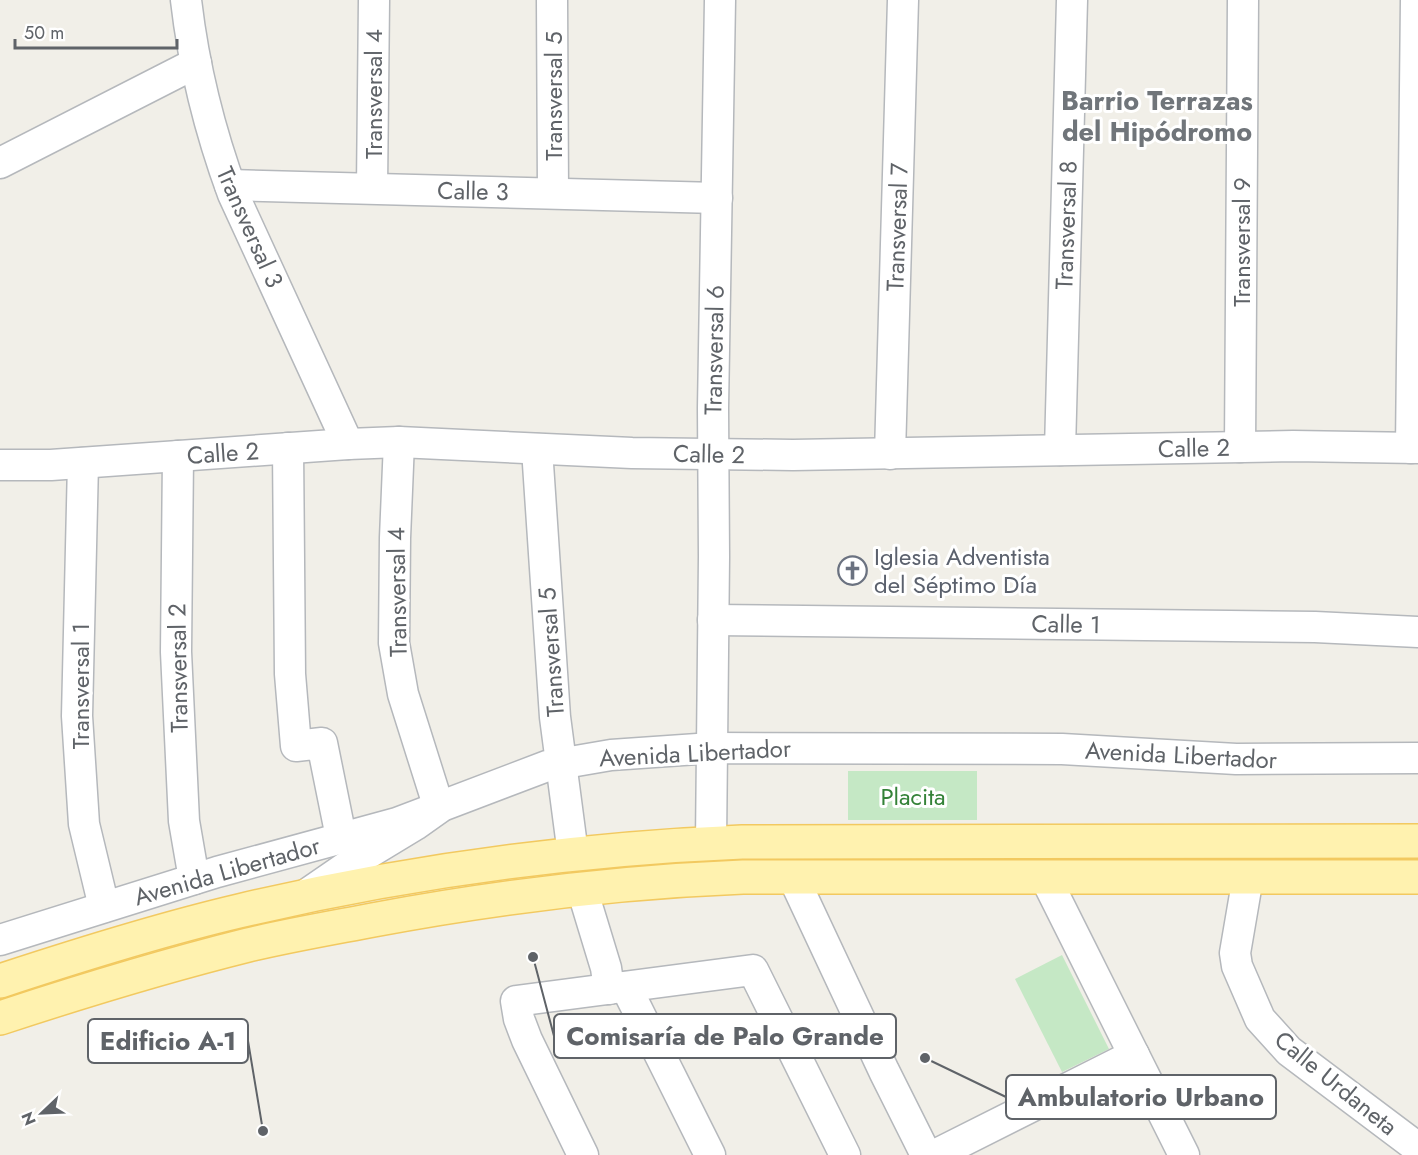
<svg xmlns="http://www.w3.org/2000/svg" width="1418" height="1155" viewBox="0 0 1418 1155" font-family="Jost,sans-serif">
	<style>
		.green { fill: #c5e8c5 }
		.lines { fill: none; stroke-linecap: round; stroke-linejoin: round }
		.minor-casing { stroke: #b5b8bc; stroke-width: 33 }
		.major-casing { stroke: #f2c960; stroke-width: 36 }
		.minor { stroke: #fff; stroke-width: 30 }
		.major { stroke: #fff2af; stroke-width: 33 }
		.labels { text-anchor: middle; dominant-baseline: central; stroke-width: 6; stroke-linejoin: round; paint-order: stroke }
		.street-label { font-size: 24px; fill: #5f6368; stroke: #fff }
		.worship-label { font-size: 24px; fill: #5b616d; stroke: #fff; text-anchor: start }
		.park-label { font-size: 24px; fill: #348238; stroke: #fff }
		.quarter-label { font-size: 27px; font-weight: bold; fill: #70757a; stroke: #fff }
		.leader { fill: none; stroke: #5f6368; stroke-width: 2 }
		.callout-dot { fill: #5f6368; stroke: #fff; stroke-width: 2 }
		.callout { fill: #fff; stroke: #5f6368; stroke-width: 2 }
		.callout-label { font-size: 26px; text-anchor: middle; font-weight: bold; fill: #5f6368 }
	</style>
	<rect width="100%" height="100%" fill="#f1efe8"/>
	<g class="green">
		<rect x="848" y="771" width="129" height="49"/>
		<path d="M 1062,955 L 1109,1049 L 1062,1072 L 1015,979 Z"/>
	</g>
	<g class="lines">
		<defs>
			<g id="minor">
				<path d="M 186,0 C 194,69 209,129 233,194 L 348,444"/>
				<path d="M 552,0 L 553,192"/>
				<path d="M 0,163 L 196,63"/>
				<path d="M 230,185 L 717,198"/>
				<path d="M 372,188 L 374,0"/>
				<path d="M 1240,447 L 1243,0"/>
				<path d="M 288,448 L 290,674 L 296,746 L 322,743 L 341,837"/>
				<path d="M 1411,448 L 1416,0"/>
				<path d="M 537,449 L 555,717 L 573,854"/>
				<path d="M 1060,450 L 1072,0"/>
				<path d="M 890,454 L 903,0"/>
				<path d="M 178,456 L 176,652 L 184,821 L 194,879"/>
				<path d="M 83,463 L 77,716 L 84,824 L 104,907"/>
				<path d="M 0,465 L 51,465 L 348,444 L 399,442 L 632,453 L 793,455 L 1293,446 L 1418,448"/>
				<path d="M 713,620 L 1315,627 L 1418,632"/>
				<path d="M 711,843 L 714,557 L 713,408 L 720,0"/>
				<path d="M 793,877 L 884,1071 L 926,1155"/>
				<path d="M 1045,877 L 1184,1155"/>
				<path d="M 1248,877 L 1235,953 L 1237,966 L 1260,1019 L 1289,1051 L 1418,1148"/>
				<path d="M 582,889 L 606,968 L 609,989"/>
				<path d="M 304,896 L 349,865 L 415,825 L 439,808 L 403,694 L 394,643 L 395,538 L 399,442"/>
				<path d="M 0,940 L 217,872 L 397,823 L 547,766 L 611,755 L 712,748 L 1062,749 L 1236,759 L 1418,758"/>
				<path d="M 626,987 L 710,1155"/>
				<path d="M 583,1155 L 527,1040 L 519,1019 L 516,1001 L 753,970 L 845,1155"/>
				<path d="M 935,1155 L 1134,1055"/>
			</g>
			<g id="major">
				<path d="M 0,981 C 79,955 158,930 239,911 C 404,872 573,849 742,842 L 1418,841"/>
				<path d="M 0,1018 C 82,991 164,966 248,945 C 290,935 331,928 373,920 C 495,897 619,882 743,877 L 1418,877"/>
			</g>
		</defs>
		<use href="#minor" class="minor-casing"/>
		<use href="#major" class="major-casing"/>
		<use href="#minor" class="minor"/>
		<use href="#major" class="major"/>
	</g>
	<defs>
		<symbol id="church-ring" viewBox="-11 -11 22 22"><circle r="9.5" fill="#fff" stroke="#6b7280" stroke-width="1.5"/><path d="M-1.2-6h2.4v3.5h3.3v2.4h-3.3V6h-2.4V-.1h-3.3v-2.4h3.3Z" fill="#6b7280"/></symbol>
	</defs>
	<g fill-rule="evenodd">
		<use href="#church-ring" x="836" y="554" width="33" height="33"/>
	</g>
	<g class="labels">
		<g class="street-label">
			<text transform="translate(373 94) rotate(-90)">Transversal 4</text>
			<text transform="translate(553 96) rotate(-90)">Transversal 5</text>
			<text transform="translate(473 191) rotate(1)">Calle 3</text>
			<text transform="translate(1066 225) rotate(-88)">Transversal 8</text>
			<text transform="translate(250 227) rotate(66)">Transversal 3</text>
			<text transform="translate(897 227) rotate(-88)">Transversal 7</text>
			<text transform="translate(1241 242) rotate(-90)">Transversal 9</text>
			<text transform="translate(714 350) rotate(-89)">Transversal 6</text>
			<text transform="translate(1194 448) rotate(-1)">Calle 2</text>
			<text transform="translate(223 453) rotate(-4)">Calle 2</text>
			<text transform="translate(709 454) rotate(1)">Calle 2</text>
			<text transform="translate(397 592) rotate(-91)">Transversal 4</text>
			<text transform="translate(1066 624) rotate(1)">Calle 1</text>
			<text transform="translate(551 652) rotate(-94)">Transversal 5</text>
			<text transform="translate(178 668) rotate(-91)">Transversal 2</text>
			<text transform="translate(80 686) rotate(-90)">Transversal 1</text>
			<text transform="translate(695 753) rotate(-3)">Avenida Libertador</text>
			<text transform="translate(1181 755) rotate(3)">Avenida Libertador</text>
			<text transform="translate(227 871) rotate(-16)">Avenida Libertador</text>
			<text transform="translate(1336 1083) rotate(39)">Calle Urdaneta</text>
		</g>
		<g class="worship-label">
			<text x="874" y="556">Iglesia Adventista<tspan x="874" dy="28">del Séptimo Día</tspan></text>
		</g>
		<g class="park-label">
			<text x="913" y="796">Placita</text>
		</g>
		<g class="quarter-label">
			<text x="1157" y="100">Barrio Terrazas<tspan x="1157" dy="31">del Hipódromo</tspan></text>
		</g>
	</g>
	<path class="leader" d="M533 957L554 1036M263 1131L248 1041M925 1058L1006 1097"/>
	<g class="callout-dot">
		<circle cx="533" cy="957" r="6"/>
		<circle cx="263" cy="1131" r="6"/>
		<circle cx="925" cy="1058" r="6"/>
	</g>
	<g class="callout">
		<rect x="554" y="1014" width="342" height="44" rx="6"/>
		<rect x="88" y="1019" width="160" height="44" rx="6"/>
		<rect x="1006" y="1075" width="270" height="44" rx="6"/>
	</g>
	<g class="callout-label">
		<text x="725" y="1045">Comisaría de Palo Grande</text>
		<text x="168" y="1050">Edificio A-1</text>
		<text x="1141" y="1106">Ambulatorio Urbano</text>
	</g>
	<g transform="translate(42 1113) rotate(247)" stroke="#ffffff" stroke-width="4.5" paint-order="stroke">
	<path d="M0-4.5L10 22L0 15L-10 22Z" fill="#5f6368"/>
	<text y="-9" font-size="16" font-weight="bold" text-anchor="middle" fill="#5f6368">N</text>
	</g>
	<path d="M15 39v9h162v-9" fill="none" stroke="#5f6368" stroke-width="3"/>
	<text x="24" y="39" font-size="18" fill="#5f6368" stroke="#ffffff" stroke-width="4.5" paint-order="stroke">50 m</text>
</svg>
